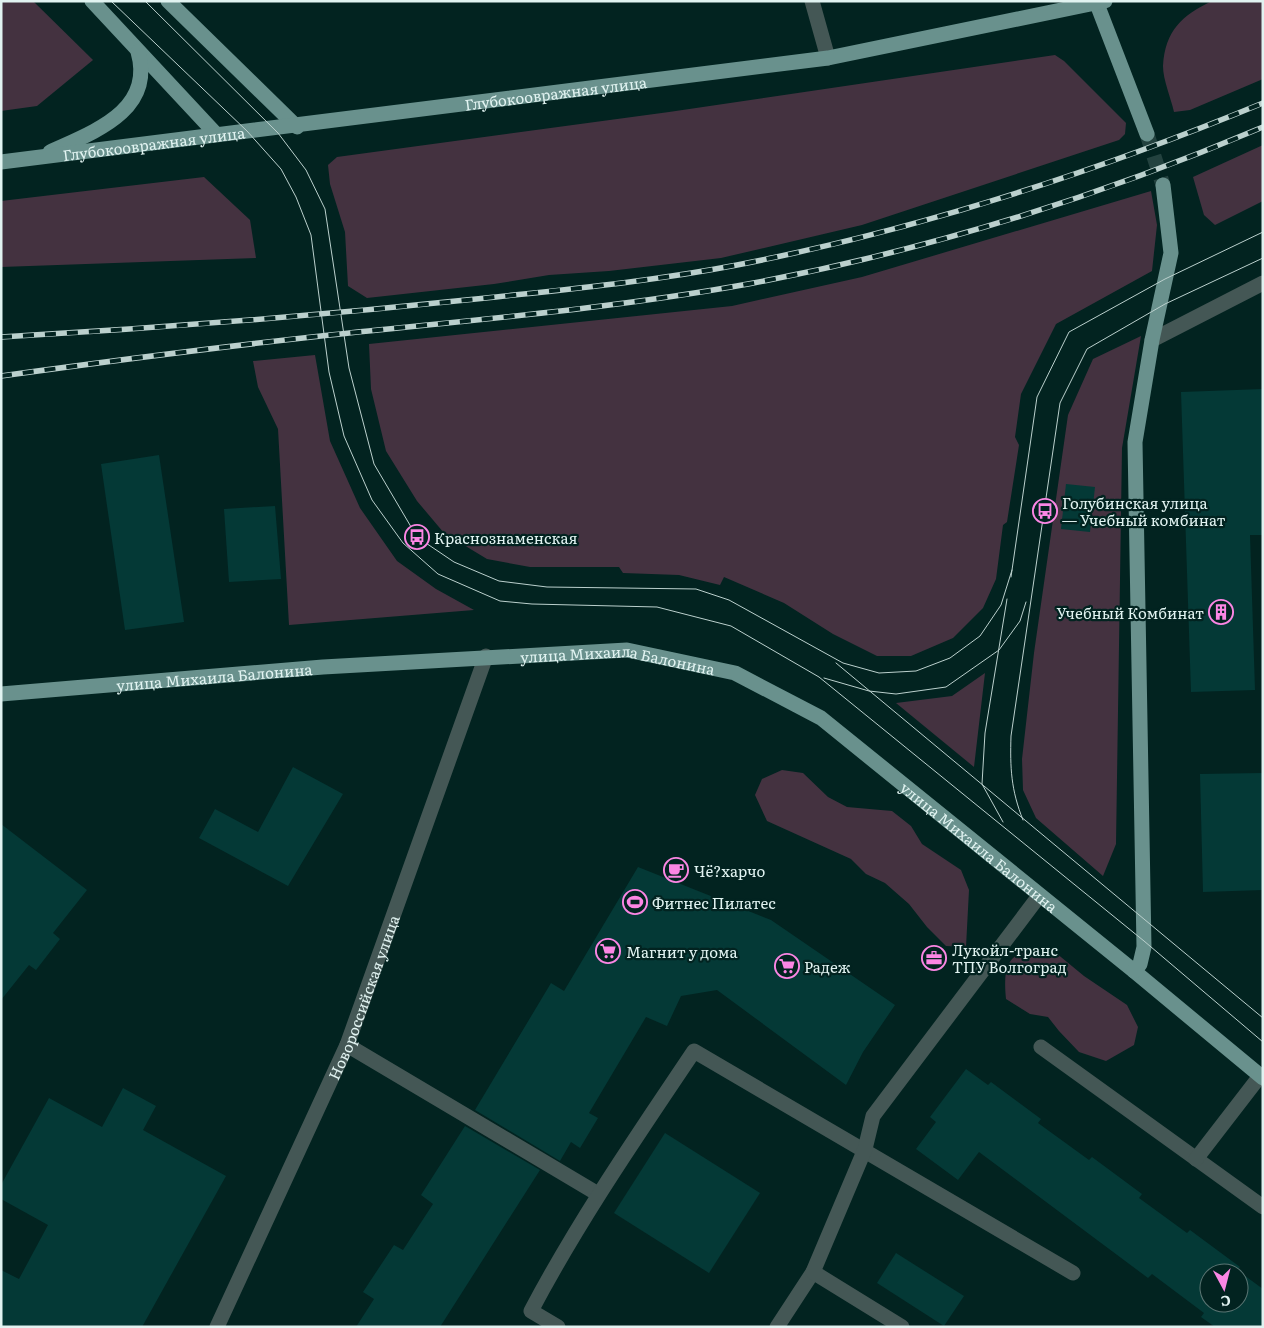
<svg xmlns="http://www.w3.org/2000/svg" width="1264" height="1328" viewBox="0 0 1264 1328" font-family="Literata,serif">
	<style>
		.green { fill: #443240 }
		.building { fill: #043936; fill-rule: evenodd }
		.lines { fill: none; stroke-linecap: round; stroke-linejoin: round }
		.major-tunnel { stroke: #23423f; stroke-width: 15; stroke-dasharray: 15 8; stroke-linecap: butt }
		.minor { stroke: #445755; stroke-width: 15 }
		.major { stroke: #69918d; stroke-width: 15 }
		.tram { stroke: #bbd0cd; stroke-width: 1 }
		.rail-casing { stroke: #bbd0cd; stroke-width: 5.5 }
		.rail { stroke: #022320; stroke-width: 4; stroke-dasharray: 11; stroke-linecap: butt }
		.labels { text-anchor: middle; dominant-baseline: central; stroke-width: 4.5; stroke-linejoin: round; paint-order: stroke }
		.street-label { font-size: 15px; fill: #e1f3f1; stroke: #022320 }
		.poi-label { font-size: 15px; fill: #e1f3f1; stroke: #022320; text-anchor: start }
	</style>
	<rect width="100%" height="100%" fill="#022320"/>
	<g class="green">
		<path d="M 1,1 L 33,1 L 93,60 L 37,106 L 1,111 Z"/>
		<path d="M 1212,1 L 1263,1 L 1263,79 L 1190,110 L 1174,112 C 1171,98 1163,80 1163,66 C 1165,31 1182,15 1212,1 Z"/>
		<path d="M 1055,55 L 1064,61 L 1126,123 L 1125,134 L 1119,140 L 862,225 L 721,258 L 609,271 L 549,275 L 494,284 L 367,298 L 348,286 L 345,232 L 330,184 L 328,165 L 337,157 L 669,112 Z"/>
		<path d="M 1263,145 L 1263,201 L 1215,225 L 1204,215 L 1193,177 Z"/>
		<path d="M 204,177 L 250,220 L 256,258 L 1,267 L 1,201 Z"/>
		<path d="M 1151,191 L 1157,225 L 1152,271 L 1056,324 L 1021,394 L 1015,437 L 1019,445 L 1007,522 L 1003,525 L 996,579 L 983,608 L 953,638 L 911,656 L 877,656 L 833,634 L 784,603 L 724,577 L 720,585 L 679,575 L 623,573 L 619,567 L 530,567 L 487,559 L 444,533 L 417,501 L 386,451 L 371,389 L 369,344 L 732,306 L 862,277 Z"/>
		<path d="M 1141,336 L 1122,448 L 1116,844 L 1103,876 L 1036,818 L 1023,790 L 1022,759 L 1034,653 L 1068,415 L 1093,359 Z"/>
		<path d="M 315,355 L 330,441 L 360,508 L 397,561 L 436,589 L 474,610 L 289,625 L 278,429 L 258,387 L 253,361 Z"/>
		<path d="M 985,673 L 974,767 L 896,703 L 952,696 Z"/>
		<path d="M 782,770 L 803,773 L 828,797 L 847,807 L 892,811 L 911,826 L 922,844 L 961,870 L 969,890 L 966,947 L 946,946 L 927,927 L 909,904 L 885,883 L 866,874 L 851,859 L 767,821 L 755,795 L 762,779 Z"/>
		<path d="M 1050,948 L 1084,976 L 1127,1005 L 1138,1027 L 1134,1045 L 1106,1061 L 1079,1052 L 1059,1031 L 1048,1017 L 1030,1014 L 1006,999 C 1002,959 1011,950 1050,948 Z"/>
	</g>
	<g class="building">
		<path d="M 1263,389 L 1263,535 L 1250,535 L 1255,690 L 1191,692 L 1181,392 Z"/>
		<path d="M 159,455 L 184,622 L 125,630 L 101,464 Z"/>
		<path d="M 1066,484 L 1095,487 L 1090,532 L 1061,529 Z"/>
		<path d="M 275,506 L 281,579 L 229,582 L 224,509 Z"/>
		<path d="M 293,767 L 343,794 L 288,886 L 199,838 L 215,809 L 258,832 Z"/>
		<path d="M 1263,773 L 1263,890 L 1203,892 L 1200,774 Z"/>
		<path d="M 1,824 L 87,890 L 53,933 L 60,939 L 36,970 L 29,965 L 1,1000 Z"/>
		<path d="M 638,867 L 771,920 L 895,1005 L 863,1052 L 846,1085 L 717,990 L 681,996 L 667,1026 L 646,1017 L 589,1113 L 598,1118 L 580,1148 L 571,1142 L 560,1161 L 475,1110 L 551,983 L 564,991 Z"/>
		<path d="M 966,1069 L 988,1085 L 991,1082 L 1041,1119 L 1038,1123 L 1089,1160 L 1092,1157 L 1142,1194 L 1139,1198 L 1187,1233 L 1190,1230 L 1240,1267 L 1237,1270 L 1263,1289 L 1263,1327 L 1215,1327 L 1201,1317 L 1204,1313 L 1152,1274 L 1148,1278 L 979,1152 L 958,1180 L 916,1149 L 936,1122 L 930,1117 ZM 1209,1273 L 1239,1273 L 1239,1303 L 1209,1303 Z"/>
		<path d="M 123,1088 L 156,1106 L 143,1130 L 226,1176 L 142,1327 L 1,1327 L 1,1270 L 19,1279 L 48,1225 L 1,1199 L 1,1185 L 49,1098 L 102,1127 Z"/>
		<path d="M 465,1126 L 540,1170 L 440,1327 L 356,1327 L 374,1299 L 363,1292 L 394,1245 L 403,1250 L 433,1204 L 421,1195 Z"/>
		<path d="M 665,1133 L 760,1193 L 709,1273 L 614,1213 Z"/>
		<path d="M 896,1253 L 964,1296 L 944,1326 L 877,1283 Z"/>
	</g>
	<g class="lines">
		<path class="major-tunnel" d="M 1147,134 L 1163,185"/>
		<g class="minor">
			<path d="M 812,1 L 828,58"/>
			<path d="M 1152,340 L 1263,283"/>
			<path d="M 347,1045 L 598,1194"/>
			<path d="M 1041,1047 L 1263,1207"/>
			<path d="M 1196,1159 L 1260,1076"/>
			<path id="s1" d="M 217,1327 L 347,1045 L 486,656"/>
			<path d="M 558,1327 L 531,1311 C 579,1220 637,1136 694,1051 L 1073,1273"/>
			<path d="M 777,1327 L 813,1272"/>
			<path d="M 902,1327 L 813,1272 L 865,1149 L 873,1116 L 1039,896"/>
		</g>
		<g class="major">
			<path d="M 92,1 L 216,134"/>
			<path d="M 168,1 L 297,127"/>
			<path d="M 1097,4 L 1147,134"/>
			<path d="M 50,152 C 93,132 155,111 138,52"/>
			<path id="s2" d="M 1,162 L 828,58 L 1105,1"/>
			<path id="s3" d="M 1,694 L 323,667 L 627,650 L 735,673 L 821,718 L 1134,971 L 1263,1078"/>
			<path d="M 1134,971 L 1140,964 L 1144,947 L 1135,442 L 1152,340 L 1171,253 L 1163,185"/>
		</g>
		<g class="tram">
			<path d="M 111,1 L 247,131 L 281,169 L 296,197 L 311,235 L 329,372 L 344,436 L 372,500 L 403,543 L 438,574 L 500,601 L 532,604 L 657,607 L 731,626 L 819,677 L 1144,941 L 1263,1042"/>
			<path d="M 145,1 L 278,133 L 306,170 L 325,209 L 349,368 L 374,464 L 417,537 L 454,562 L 499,581 L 547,587 L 696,589 L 729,600 L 843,663 L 879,673 L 916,671 L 950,658 L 980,636 L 1001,605 L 1012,570"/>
			<path d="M 1011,577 L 1037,397 L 1069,332 L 1165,279 L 1263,232"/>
			<path d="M 836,663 L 1263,1018"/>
			<path d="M 824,678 L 869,691 L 896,694 L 946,687 L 999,650 L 1020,621 L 1026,602"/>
			<path d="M 1023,820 C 1011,790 1010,768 1011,736 L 1060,403 L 1087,349 L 1165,304 L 1263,258"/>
			<path d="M 1003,822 L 982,784 L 985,733 L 1007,599"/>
		</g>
		<defs>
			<g id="rail">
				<path d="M 1,337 C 163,328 325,315 486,298 C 570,289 654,281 737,265 C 917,230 1093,173 1263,103"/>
				<path d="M 1,376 C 110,361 220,347 330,335 C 470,320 610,309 748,284 C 925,251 1098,197 1263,127"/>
			</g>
		</defs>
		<use href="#rail" class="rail-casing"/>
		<use href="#rail" class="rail"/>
	</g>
	<defs>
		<symbol id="bus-ring" viewBox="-11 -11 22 22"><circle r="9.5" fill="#022320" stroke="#fb86e4" stroke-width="1.5"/><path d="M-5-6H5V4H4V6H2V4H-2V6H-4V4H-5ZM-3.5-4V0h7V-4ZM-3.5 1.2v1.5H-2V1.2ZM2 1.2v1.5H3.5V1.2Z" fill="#fb86e4"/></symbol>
		<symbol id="building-ring" viewBox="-11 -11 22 22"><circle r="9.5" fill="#022320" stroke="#fb86e4" stroke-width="1.5"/><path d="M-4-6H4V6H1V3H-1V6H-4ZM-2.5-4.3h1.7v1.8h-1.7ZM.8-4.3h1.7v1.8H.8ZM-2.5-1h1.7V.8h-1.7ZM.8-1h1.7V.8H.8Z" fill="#fb86e4"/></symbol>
		<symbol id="cafe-ring" viewBox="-11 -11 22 22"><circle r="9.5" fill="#022320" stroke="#fb86e4" stroke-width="1.5"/><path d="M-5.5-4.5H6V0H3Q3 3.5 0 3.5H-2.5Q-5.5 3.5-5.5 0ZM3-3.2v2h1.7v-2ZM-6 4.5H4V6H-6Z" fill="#fb86e4"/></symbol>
		<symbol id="stadium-ring" viewBox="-11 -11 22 22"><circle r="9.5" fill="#022320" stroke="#fb86e4" stroke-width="1.5"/><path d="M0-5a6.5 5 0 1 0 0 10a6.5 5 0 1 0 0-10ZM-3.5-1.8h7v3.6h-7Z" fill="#fb86e4"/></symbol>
		<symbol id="supermarket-ring" viewBox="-11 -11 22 22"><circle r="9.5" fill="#022320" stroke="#fb86e4" stroke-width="1.5"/><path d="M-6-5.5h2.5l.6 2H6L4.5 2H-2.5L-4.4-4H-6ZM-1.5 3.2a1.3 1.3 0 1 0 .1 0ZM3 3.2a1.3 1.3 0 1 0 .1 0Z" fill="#fb86e4"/></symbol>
		<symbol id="office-ring" viewBox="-11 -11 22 22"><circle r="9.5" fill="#022320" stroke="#fb86e4" stroke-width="1.5"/><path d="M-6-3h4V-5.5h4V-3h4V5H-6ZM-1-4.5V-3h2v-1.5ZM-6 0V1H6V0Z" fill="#fb86e4"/></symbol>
	</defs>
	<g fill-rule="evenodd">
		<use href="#bus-ring" x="1031" y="497" width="28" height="28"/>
		<use href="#bus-ring" x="403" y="523" width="28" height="28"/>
		<use href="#building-ring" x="1207" y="598" width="28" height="28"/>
		<use href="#cafe-ring" x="662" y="856" width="28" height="28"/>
		<use href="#stadium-ring" x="621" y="888" width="28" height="28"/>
		<use href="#supermarket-ring" x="594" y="937" width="28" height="28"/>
		<use href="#office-ring" x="920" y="944" width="28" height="28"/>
		<use href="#supermarket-ring" x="773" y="952" width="28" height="28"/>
	</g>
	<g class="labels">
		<g class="street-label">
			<text stroke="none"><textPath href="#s2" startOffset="559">Глубокоовражная улица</textPath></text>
			<text stroke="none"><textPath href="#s2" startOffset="154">Глубокоовражная улица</textPath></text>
			<text stroke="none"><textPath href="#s3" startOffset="619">улица Михаила Балонина</textPath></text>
			<text stroke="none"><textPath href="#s3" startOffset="214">улица Михаила Балонина</textPath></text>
			<text stroke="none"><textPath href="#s3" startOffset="1039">улица Михаила Балонина</textPath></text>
			<text stroke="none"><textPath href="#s1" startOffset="361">Новороссийская улица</textPath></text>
		</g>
		<g class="poi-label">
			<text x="1062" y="502">Голубинская улица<tspan x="1062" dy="17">— Учебный комбинат</tspan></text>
			<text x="434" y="537">Краснознаменская</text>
			<text x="1204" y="612" text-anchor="end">Учебный Комбинат</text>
			<text x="694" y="870">Чё?харчо</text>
			<text x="652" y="902">Фитнес Пилатес</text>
			<text x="952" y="949">Лукойл-транс<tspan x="952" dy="17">ТПУ Волгоград</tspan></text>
			<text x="626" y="951">Магнит у дома</text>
			<text x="804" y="966">Радеж</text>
		</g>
	</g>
	<rect width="1264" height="1328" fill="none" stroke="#e1f3f1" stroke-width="5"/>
	<g transform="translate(1224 1288) rotate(173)"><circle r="24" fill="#022320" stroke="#5b7674"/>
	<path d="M0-4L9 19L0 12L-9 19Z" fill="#fb86e4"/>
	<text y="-8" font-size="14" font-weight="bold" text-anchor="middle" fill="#e1f3f1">С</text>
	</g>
</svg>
